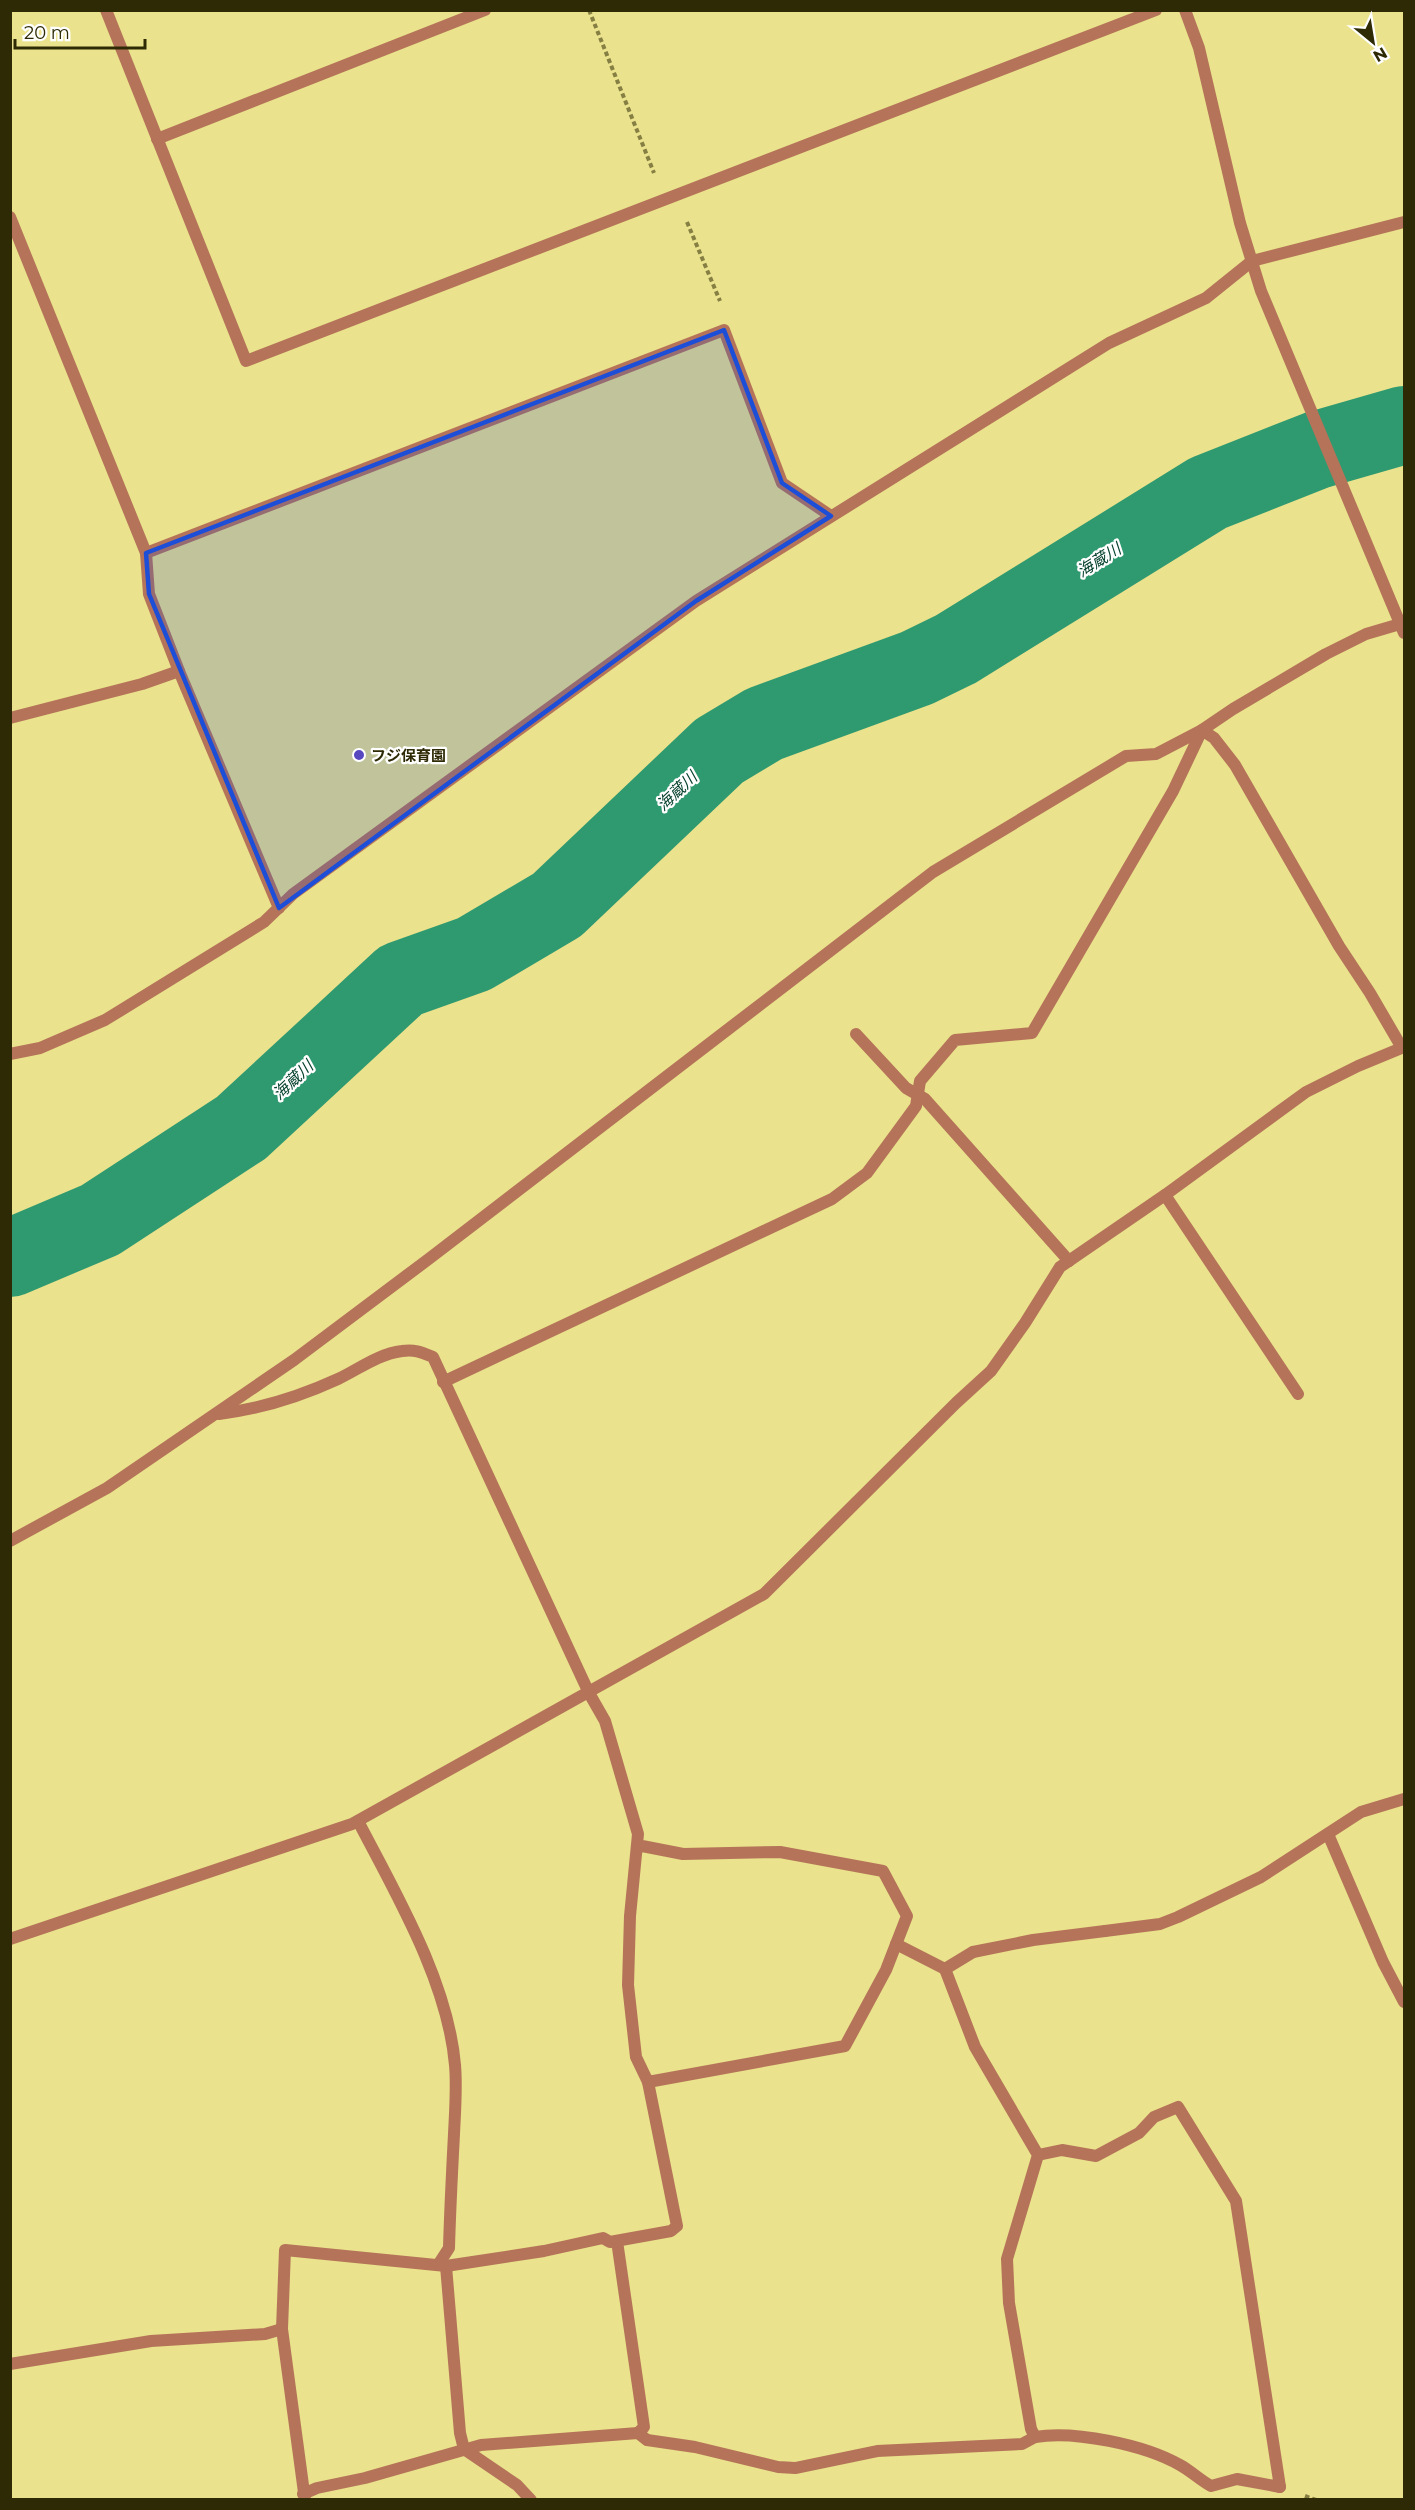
<svg xmlns="http://www.w3.org/2000/svg" width="1415" height="2510" viewBox="0 0 1415 2510" font-family="Montserrat,'Noto Sans JP',sans-serif">
	<style>
		.lines { fill: none; stroke-linecap: round; stroke-linejoin: round }
		.river { stroke: #2f9970; stroke-width: 78 }
		.path { stroke: #857f43; stroke-width: 4; stroke-dasharray: 4.5 3; stroke-linecap: butt }
		.service { stroke: #b57459; stroke-width: 12 }
		.minor { stroke: #b57459; stroke-width: 12 }
		.marked { fill: #1d4ed8; fill-opacity: 0.2; stroke: #1d4ed8; stroke-width: 4.5; stroke-linejoin: round }
		.poi-dot { fill: #5848c0; stroke: #fff; stroke-width: 2 }
		.labels { text-anchor: middle; dominant-baseline: central; stroke-width: 4.5; stroke-linejoin: round; paint-order: stroke }
		.poi-label { font-size: 15px; font-weight: bold; fill: #2e2a05; stroke: #fff; text-anchor: start }
		.water-label { font-size: 16px; font-style: italic; fill: #08432e; stroke: #fff }
	</style>
	<rect width="100%" height="100%" fill="#eae28c"/>
	<g class="lines">
		<path class="river" d="M 10,1258 L 100,1220 L 241,1128 L 401,980 L 474,954 L 557,905 L 719,751 L 764,724 L 917,668 L 956,649 L 1208,493 L 1317,450 L 1404,425"/>
		<g class="path">
			<path d="M 589,10 L 654,173"/>
			<path d="M 687,222 L 720,301"/>
			<path d="M 1305,2496 L 1316,2500"/>
		</g>
		<g class="service">
			<path d="M 856,1034 L 906,1088 L 925,1099 L 1069,1261"/>
			<path d="M 1165,1195 L 1298,1394"/>
			<path d="M 443,1382 L 832,1199 L 867,1173 L 916,1106 L 920,1081 L 955,1040 L 1032,1033 L 1173,791 L 1202,730 L 1214,738 L 1235,765 L 1339,946 L 1370,993 L 1402,1048"/>
			<path d="M 973,1952 L 1033,1940 L 1105,1931"/>
			<path d="M 617,2241 L 644,2427 L 638,2433"/>
			<path d="M 446,2266 L 460,2433 L 464,2449"/>
			<path d="M 10,2364 L 151,2341 L 265,2334 L 282,2329"/>
			<path d="M 1035,2437 C 1074,2430 1145,2445 1180,2465 C 1191,2471 1200,2480 1211,2486 L 1237,2479 L 1280,2487"/>
			<path d="M 303,2494 L 317,2488 L 365,2478 L 481,2445 L 638,2433 L 647,2440"/>
			<path d="M 305,2500 L 282,2329 L 285,2250 L 446,2266 L 544,2251 L 603,2238 L 610,2242 L 671,2231 L 677,2226 L 648,2082"/>
		</g>
		<g class="minor">
			<path d="M 106,10 L 246,361 L 1156,10"/>
			<path d="M 1185,10 L 1199,48 L 1240,223 L 1261,291 L 1404,633"/>
			<path d="M 157,139 L 485,10"/>
			<path d="M 10,217 L 146,553 L 149,594 L 179,671 L 279,908"/>
			<path d="M 146,553 L 724,330 L 782,483 L 831,516"/>
			<path d="M 10,718 L 142,684 L 179,671"/>
			<path d="M 10,1054 L 40,1048 L 105,1020 L 264,922 L 293,894 L 696,601 L 1109,343 L 1206,298 L 1252,261 L 1404,222"/>
			<path d="M 219,1414 C 260,1409 301,1396 338,1379 C 359,1369 378,1354 402,1351 C 414,1349 421,1352 433,1357 L 589,1693 L 605,1721 L 638,1834 L 630,1916 L 628,1985 L 636,2057 L 648,2082 L 845,2046 L 886,1970 L 907,1916 L 883,1871 L 780,1852 L 683,1854 L 637,1845"/>
			<path d="M 10,1541 L 107,1488 L 294,1360 L 430,1258 L 933,872 L 1126,756 L 1156,754 L 1202,730 L 1233,709 L 1326,654 L 1366,634 L 1400,624"/>
			<path d="M 358,1821 C 396,1894 448,1982 455,2065 C 457,2088 455,2111 454,2134 C 452,2172 450,2210 449,2248 L 438,2265"/>
			<path d="M 1328,1834 L 1383,1962 L 1404,2002"/>
			<path d="M 1105,1931 L 1160,1924 L 1178,1917 L 1261,1877 L 1361,1812 L 1404,1799"/>
			<path d="M 10,1939 L 352,1824 L 764,1594 L 956,1403 L 991,1371 L 1025,1323 L 1060,1267 L 1165,1195 L 1306,1092 L 1358,1066 L 1404,1047"/>
			<path d="M 896,1944 L 945,1969 L 973,1952"/>
			<path d="M 1038,2155 L 1062,2150 L 1096,2156 L 1139,2133 L 1154,2117 L 1178,2107 L 1236,2201 L 1280,2487"/>
			<path d="M 647,2440 L 695,2447 L 778,2467 L 795,2468 L 877,2451 L 1022,2444 L 1035,2437 L 1031,2429 L 1009,2303 L 1007,2259 L 1038,2155 L 975,2047 L 945,1969"/>
			<path d="M 464,2449 L 517,2485 L 531,2500"/>
		</g>
	</g>
	<path class="marked" d="M 724,330 L 782,483 L 831,516 L 696,601 L 279,908 L 149,594 L 146,553 Z"/>
	<circle class="poi-dot" cx="359" cy="755" r="6"/>
	<g class="labels">
		<g class="poi-label">
			<text x="371" y="755">フジ保育園</text>
		</g>
		<g class="water-label">
			<text transform="translate(1099 560) rotate(-32)">海蔵川</text>
			<text transform="translate(677 791) rotate(-43)">海蔵川</text>
			<text transform="translate(293 1080) rotate(-43)">海蔵川</text>
		</g>
	</g>
	<rect width="1415" height="2510" fill="none" stroke="#2e2a05" stroke-width="24"/>
	<g transform="translate(1373 42) rotate(150)" stroke="#ffffff" stroke-width="4.5" paint-order="stroke">
	<path d="M0-4.5L10 22L0 15L-10 22Z" fill="#2e2a05"/>
	<text y="-9" font-size="16" font-weight="bold" text-anchor="middle" fill="#2e2a05">N</text>
	</g>
	<path d="M15 39v9h130v-9" fill="none" stroke="#2e2a05" stroke-width="3"/>
	<text x="24" y="39" font-size="18" fill="#2e2a05" stroke="#ffffff" stroke-width="4.5" paint-order="stroke">20 m</text>
</svg>
